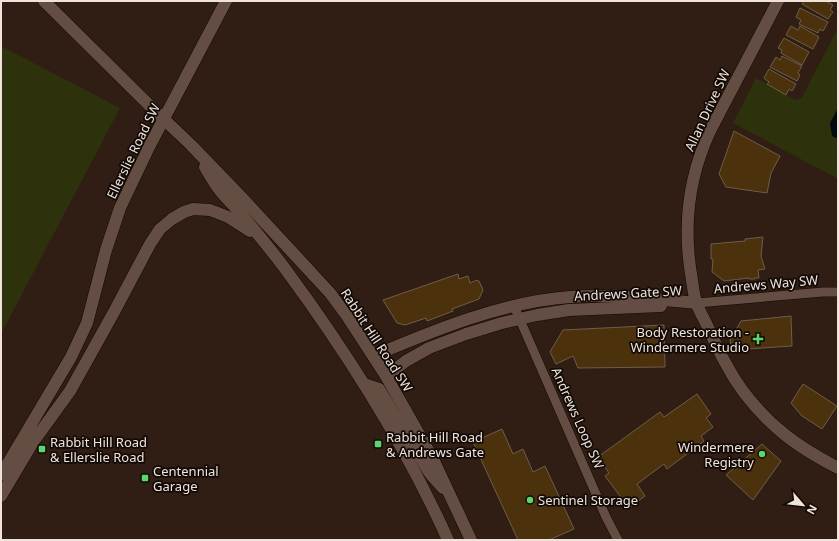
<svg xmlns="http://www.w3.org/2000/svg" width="839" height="541" viewBox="0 0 839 541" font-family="'Noto Sans',sans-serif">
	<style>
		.green { fill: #2d320c }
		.water { fill: #000c0c }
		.building { fill: #4b320d; stroke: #6d5e4a }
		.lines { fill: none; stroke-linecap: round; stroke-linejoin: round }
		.street-casing { stroke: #170701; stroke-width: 10 }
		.secondary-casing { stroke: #170701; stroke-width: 13 }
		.street { stroke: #644e43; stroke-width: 9 }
		.secondary { stroke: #644e43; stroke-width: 12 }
		.poi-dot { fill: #5ad56f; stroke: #120a06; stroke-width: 1.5 }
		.labels { text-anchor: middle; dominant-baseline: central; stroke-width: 3.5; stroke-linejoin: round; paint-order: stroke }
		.street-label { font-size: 13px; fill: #f0e3dc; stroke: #120a06 }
		.poi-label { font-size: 13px; fill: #f0e3dc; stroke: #120a06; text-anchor: start }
	</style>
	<rect width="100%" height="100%" fill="#301d13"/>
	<g class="green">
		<path d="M 838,28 L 838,179 L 733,123 L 756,78 L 795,100 L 802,97 Z"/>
		<path d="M 1,46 L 120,108 L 1,334 Z"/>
	</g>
	<path class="water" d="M 838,108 L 838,139 L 832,136 L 830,123 Z"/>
	<g class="building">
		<path d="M 804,1 L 826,1 L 833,5 L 830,10 L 833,12 L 828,19 L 802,4 Z"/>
		<path d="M 800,8 L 828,22 L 823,31 L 820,29 L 818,33 L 799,24 L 801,20 L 796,17 Z"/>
		<path d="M 791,26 L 798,30 L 800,26 L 819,37 L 813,49 L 786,35 Z"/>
		<path d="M 784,38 L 809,52 L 802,65 L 781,53 L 782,50 L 778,48 Z"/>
		<path d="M 782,56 L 802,66 L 798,73 L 800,75 L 797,81 L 770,67 L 776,57 L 780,60 Z"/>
		<path d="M 769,69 L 796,84 L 792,91 L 789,89 L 786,95 L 767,84 L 769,82 L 764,78 Z"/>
		<path d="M 734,131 L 780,156 L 771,173 L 767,193 L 726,187 L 719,174 Z"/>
		<path d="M 763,237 L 761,256 L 765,269 L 758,270 L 759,278 L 755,278 L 755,279 L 749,279 L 749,278 L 724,281 L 712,272 L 713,259 L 711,259 L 711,244 L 745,241 L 745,239 Z"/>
		<path d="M 458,274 L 459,279 L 468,276 L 470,283 L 477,280 L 478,281 L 479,281 L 483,290 L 479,299 L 452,309 L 453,311 L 427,321 L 426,318 L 405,325 L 397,323 L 383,300 Z"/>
		<path d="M 791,316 L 792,346 L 732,350 L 730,340 L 741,321 Z"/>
		<path d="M 664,325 L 665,367 L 578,368 L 573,356 L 556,364 L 550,352 L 563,330 Z"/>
		<path d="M 803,384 L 837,406 L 822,429 L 802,416 L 791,403 Z"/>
		<path d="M 697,394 L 711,414 L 706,418 L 713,427 L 701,436 L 704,441 L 667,469 L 664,464 L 637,484 L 645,496 L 629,508 L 605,476 L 609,473 L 598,457 L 660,412 L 664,417 Z"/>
		<path d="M 502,429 L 513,454 L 523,449 L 533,472 L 545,466 L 574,529 L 549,540 L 518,540 L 473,442 Z"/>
		<path d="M 762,444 L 781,461 L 753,500 L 726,475 Z"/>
	</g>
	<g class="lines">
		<defs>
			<g id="street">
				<path d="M 697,303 L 823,292 L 838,292"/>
				<path d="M 514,306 L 606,517 L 618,540"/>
			</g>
			<g id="secondary">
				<path d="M 44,1 L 149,105 L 191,145 L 244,200 L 330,293 L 347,316 L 386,376 L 433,459 L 471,540"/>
				<path d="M 778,1 L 711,129 C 689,175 683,224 691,274 C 693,284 693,295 697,304 C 700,313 706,322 710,332 C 715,342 720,354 726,364 C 740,391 761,415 784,434 C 800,447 819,458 838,468"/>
				<path d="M 205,167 C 209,174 213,181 218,188 C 225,197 234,206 242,215 C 257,233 272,251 286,270 C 348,354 405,444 448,540"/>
				<path d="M 373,356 C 435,330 502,302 570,297 C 612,294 654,299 697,303"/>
				<path d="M 386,376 L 406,361 L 429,348 L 466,334 L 502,323 L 537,315 L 569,310 L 661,306"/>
				<path d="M 364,384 L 379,389 L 427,469 L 432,476 L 443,488"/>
				<path d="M 36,438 L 70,391 L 114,312 L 150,244 L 160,229 L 172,219 L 184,212 L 193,209 L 210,210 L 218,213 L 228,217 L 250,231"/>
				<path d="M 1,475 L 71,357 L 87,323 L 106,250 L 120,208 L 149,147 L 226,1"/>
				<path d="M 1,496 L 39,432"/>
			</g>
		</defs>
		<use href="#street" class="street-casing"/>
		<use href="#secondary" class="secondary-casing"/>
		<use href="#street" class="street"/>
		<use href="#secondary" class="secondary"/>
	</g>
	<g class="poi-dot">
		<path d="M756 333h4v4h4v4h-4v4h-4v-4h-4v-4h4z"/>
		<rect x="374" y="440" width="8" height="8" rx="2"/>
		<rect x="38" y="445" width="8" height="8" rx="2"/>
		<circle cx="762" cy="454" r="4"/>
		<rect x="141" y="474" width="8" height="8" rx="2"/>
		<circle cx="530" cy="500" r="4"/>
	</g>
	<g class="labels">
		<g class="street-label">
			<text transform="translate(707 110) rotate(-65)">Allan Drive SW</text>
			<text transform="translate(133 151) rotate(-64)">Ellerslie Road SW</text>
			<text transform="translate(766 284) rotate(-5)">Andrews Way SW</text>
			<text transform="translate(628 293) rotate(-3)">Andrews Gate SW</text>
			<text transform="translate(377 340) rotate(57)">Rabbit Hill Road SW</text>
			<text transform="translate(578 418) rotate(66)">Andrews Loop SW</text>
		</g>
		<g class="poi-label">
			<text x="749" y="332" text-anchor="end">Body Restoration -<tspan x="749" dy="15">Windermere Studio</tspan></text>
			<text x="386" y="437">Rabbit Hill Road<tspan x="386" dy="15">&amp; Andrews Gate</tspan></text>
			<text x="50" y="442">Rabbit Hill Road<tspan x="50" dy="15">&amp; Ellerslie Road</tspan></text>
			<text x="754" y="447" text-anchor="end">Windermere<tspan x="754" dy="15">Registry</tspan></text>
			<text x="153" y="471">Centennial<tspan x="153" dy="15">Garage</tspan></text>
			<text x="538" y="500">Sentinel Storage</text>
		</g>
	</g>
	<rect width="839" height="541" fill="none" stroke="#f0e3dc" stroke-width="4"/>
	<g transform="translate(803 505) rotate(118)" stroke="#120a06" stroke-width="3" paint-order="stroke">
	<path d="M0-3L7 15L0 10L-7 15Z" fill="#f0e3dc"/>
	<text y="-6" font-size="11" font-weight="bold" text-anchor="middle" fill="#f0e3dc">N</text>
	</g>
</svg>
